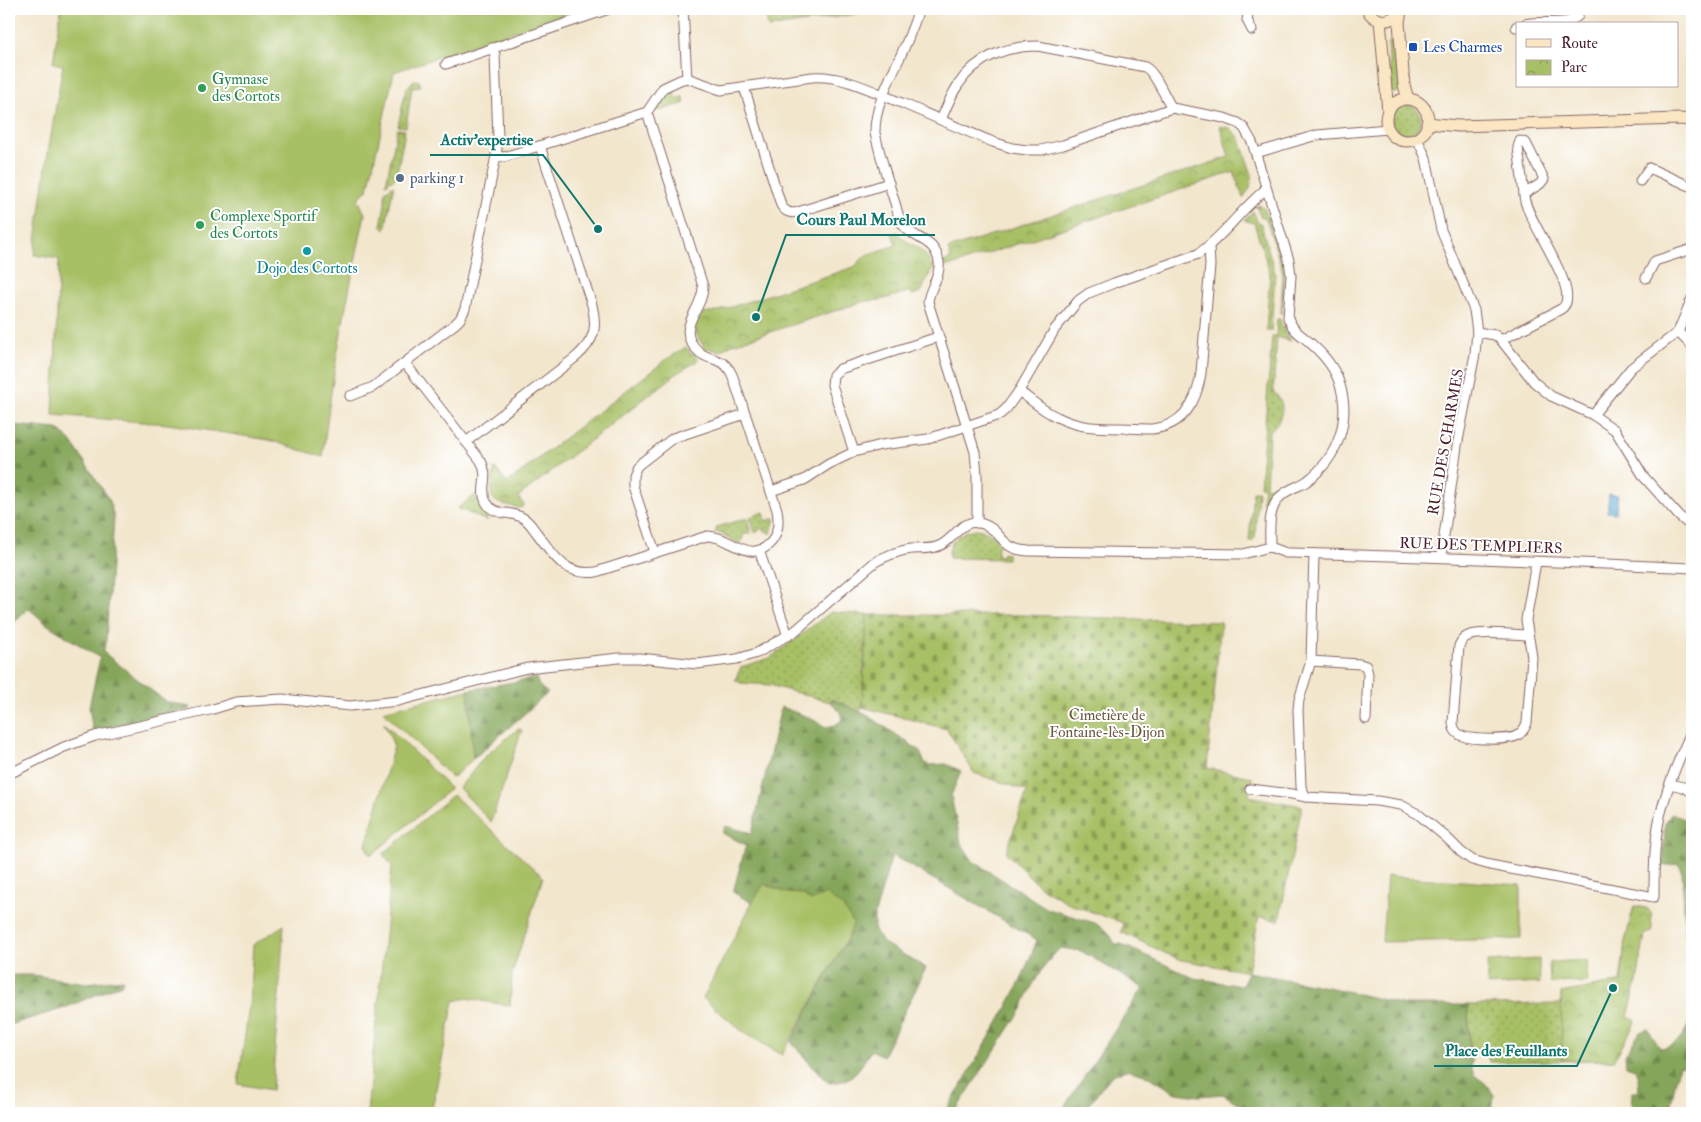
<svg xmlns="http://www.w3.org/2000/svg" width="1701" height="1122" viewBox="0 0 1701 1122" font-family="'IM FELL Double Pica',serif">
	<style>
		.grass { fill: url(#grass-dots); stroke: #787048 }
		.forest { fill: url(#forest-firs); stroke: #686242 }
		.cemetery { fill: url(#cemetery-stones); stroke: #787048 }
		.park { fill: url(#park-crowns); stroke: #787048 }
		.garden { fill: #a7c065; stroke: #787048 }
		.water { fill: url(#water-waves); stroke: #50637e }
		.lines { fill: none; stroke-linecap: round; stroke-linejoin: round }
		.street-casing { stroke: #856563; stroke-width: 11 }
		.secondary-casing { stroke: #856563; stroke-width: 13 }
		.street { stroke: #fff; stroke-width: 9 }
		.secondary { stroke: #fbe6c4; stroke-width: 11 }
		.transit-dot { fill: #1a4fb4; stroke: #fff; stroke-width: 2 }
		.leisure-dot { fill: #2e9e5b; stroke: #fff; stroke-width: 2 }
		.service-dot { fill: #5c6f8a; stroke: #fff; stroke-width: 2 }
		.culture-dot { fill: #0f9aa8; stroke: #fff; stroke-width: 2 }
		.labels { text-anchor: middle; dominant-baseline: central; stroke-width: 4; stroke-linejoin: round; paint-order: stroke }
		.transit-label { font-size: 15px; fill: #164399; stroke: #fff; text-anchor: start }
		.leisure-label { font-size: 15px; fill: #27864d; stroke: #fff; text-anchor: start }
		.service-label { font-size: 15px; fill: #4e5e75; stroke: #fff; text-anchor: start }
		.culture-label { font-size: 15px; fill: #0d838f; stroke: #fff }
		.street-label { font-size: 15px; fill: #4a1f2b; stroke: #fff }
		.park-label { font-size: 15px; fill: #6b573f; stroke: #fff }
		.leader { fill: none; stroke: #0f766e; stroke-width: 2 }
		.callout-dot { fill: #0f766e; stroke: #fff; stroke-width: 2 }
		.callout-label { font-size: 16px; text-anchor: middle; font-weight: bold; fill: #0f766e; stroke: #fff; stroke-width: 4; stroke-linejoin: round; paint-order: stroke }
	</style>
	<defs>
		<pattern id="grass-dots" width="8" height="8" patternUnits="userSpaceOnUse" patternTransform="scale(1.25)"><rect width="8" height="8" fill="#a7c065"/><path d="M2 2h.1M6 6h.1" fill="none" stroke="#8a9b53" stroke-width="1.8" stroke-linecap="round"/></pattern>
		<pattern id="forest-firs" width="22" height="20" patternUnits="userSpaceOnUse" patternTransform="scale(1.25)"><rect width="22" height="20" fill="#85a65a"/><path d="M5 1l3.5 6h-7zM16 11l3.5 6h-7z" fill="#6f874b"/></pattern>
		<pattern id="cemetery-stones" width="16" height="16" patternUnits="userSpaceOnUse" patternTransform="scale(1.25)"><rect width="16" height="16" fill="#a7c065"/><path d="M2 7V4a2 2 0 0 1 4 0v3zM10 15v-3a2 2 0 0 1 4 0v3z" fill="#8a9b53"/></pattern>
		<pattern id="park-crowns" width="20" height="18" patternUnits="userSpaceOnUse" patternTransform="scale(1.25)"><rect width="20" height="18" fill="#a7c065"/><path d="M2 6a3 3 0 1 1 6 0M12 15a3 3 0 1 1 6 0" fill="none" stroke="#8a9b53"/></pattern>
		<pattern id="water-waves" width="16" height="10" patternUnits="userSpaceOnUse" patternTransform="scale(1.25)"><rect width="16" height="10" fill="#56a7d1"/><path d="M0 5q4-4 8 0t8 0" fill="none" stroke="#4987aa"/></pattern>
	</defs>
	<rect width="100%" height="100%" fill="#fff"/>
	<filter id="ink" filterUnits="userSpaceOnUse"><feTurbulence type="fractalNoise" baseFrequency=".02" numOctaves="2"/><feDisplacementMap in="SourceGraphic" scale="10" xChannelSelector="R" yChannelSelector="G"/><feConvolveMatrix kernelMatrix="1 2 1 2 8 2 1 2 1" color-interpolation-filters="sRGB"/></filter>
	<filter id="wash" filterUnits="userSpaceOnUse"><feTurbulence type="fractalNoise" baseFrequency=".0096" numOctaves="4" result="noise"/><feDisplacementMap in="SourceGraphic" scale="20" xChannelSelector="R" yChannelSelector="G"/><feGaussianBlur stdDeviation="1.12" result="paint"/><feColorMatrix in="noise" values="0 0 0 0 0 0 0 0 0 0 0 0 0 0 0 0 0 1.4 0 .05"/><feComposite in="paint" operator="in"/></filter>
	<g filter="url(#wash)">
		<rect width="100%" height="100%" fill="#f2e6cc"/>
		<g class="grass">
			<path d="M 765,9 L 887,9 L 768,28 Z"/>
			<path d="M 1388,43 L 1396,43 L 1400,91 L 1391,94 Z"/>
			<path d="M 414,80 L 419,81 L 421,86 L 412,87 L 406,127 L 398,126 L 406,89 Z"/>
			<path d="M 673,88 L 676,98 L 683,97 L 685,103 L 659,111 L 656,110 L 661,98 Z"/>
			<circle cx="1406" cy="119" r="15"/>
			<path d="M 397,129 L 405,130 L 404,137 L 396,177 L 386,184 Z"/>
			<path d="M 394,185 L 385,230 L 381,226 L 385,204 L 385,191 Z"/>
			<path d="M 1260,205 L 1265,209 L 1283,261 L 1285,273 L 1282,314 L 1281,313 L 1283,274 L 1266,218 L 1260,216 L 1256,206 Z"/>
			<path d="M 1253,211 L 1257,221 L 1261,224 L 1275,273 L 1271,331 L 1266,331 L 1270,273 L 1254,223 L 1244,220 Z"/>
			<path d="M 1277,319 L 1280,319 L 1283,329 L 1290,341 L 1277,337 L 1273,392 C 1289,403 1281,422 1269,432 L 1266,487 L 1279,485 L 1264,502 L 1262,501 L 1264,487 L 1260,486 L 1272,337 L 1276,336 Z"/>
			<path d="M 1253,491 L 1258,491 L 1255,538 L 1252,541 L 1249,541 Z"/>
			<path d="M 476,494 L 478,503 L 486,513 L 487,521 L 458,508 Z"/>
			<path d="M 764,512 L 766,521 L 775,518 L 771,534 L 761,528 L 755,533 L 750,517 Z"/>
			<path d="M 747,518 L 751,534 L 744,534 L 740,545 L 722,534 L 715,532 L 717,527 Z"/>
			<path d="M 975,529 C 987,530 993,535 1001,544 L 998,547 L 997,555 L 1002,556 L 1003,552 L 1007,553 L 1007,559 L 949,558 C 948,541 959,532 975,529 Z"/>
			<path d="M 831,612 L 867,615 L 862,707 L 860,712 L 832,699 L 830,702 L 769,685 L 741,683 L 735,680 L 741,667 L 770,658 Z"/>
			<path d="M 1634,906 L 1646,908 L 1651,912 L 1652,932 L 1645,934 L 1637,981 L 1628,1016 L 1636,1021 L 1614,1060 L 1489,1062 L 1487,1054 L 1484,1052 L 1472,1054 L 1470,1052 L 1468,1005 L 1561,1004 L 1561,993 L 1620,982 L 1625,942 Z"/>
		</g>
		<g class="forest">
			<path d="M 9,415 L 14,425 L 58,429 L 71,441 L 110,501 L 114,518 L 106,641 L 103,652 L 165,701 L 189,707 L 191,708 L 190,709 L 93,731 L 89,707 L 100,658 L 48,625 L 28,608 L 9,628 Z"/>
			<path d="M 536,678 L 539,686 L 548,693 L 473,759 L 468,690 Z"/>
			<path d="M 832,699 L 869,716 L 919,750 L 925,763 L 929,765 L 946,764 L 961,771 L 951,796 L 961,843 L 973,861 L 1048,909 L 1095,923 L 1109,933 L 1115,944 L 1121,944 L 1194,978 L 1242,986 L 1248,972 L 1337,989 L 1405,1005 L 1468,1005 L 1470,1052 L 1464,1052 L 1464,1057 L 1472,1059 L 1471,1067 L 1474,1075 L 1485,1083 L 1494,1095 L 1492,1113 L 1253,1113 L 1223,1094 L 1199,1096 L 1176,1093 L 1148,1076 L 1127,1070 L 1112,1075 L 1082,1113 L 1060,1113 L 1143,988 L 1081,951 L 1060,948 C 1043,966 1030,986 1022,1009 L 954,1113 L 945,1113 L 1005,1011 L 1021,980 L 1037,940 L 892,855 L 874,917 L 874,928 L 882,942 L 926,968 L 883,1056 L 871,1050 C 860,1068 853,1083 829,1083 L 813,1067 L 791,1042 L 850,933 L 802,894 L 787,893 L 764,884 L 752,903 L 733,892 L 746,845 L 722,833 L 725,826 L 752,833 L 781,707 L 808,717 L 826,727 L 835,725 L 842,720 L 840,712 L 830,702 Z"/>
			<path d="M 1672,813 L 1692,824 L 1692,946 L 1685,934 L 1682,870 L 1678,864 L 1663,866 L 1665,823 Z"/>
			<path d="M 9,975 L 33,975 L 86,983 L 123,979 L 122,984 L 62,1009 L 9,1025 Z"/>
			<path d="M 1692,1015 L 1692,1067 L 1679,1066 L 1669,1113 L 1631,1113 L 1632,1092 L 1639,1092 L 1638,1077 L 1635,1069 L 1626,1066 L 1625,1055 L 1640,1032 L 1648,1029 L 1660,1048 C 1679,1046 1686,1032 1692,1015 Z"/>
		</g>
		<path class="cemetery" d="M 867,615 L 1022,615 L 1221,622 L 1207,768 L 1252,777 L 1249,796 L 1302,806 L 1279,921 L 1259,917 L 1248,972 L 1182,960 L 1169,955 L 1121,932 L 1123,923 L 1072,905 L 1039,886 L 1006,853 L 1027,791 L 974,773 L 947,729 L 862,707 Z"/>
		<g class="park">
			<path d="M 1220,126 L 1230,128 L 1239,137 L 1252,175 L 1250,188 L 1243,198 L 1234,172 L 951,266 L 946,266 L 931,271 L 921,292 L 912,295 L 911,291 L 881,300 L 865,301 L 730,345 L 719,352 L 708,348 L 696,358 L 699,360 L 679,372 L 518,497 L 524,505 L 521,508 C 489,503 487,501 495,468 L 507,483 L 667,359 L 686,347 L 692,355 L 704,346 C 695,336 692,324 702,313 L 719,311 L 854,267 L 866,255 L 896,245 L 892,234 L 897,232 C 910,249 924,243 931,266 L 951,259 L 948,249 L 1229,157 Z"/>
			<path d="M 1634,906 L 1646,908 L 1651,912 L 1652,932 L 1645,934 L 1637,981 L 1628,1016 L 1636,1021 L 1614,1060 L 1562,1060 L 1561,993 L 1621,982 L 1625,942 Z"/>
		</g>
		<g class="garden">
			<path d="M 61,9 L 581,9 L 394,72 L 368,189 L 358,199 L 365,214 C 348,294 331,375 323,457 L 269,440 L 168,424 L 53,415 L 59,259 L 34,255 L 48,153 L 63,65 L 53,63 Z"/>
			<path d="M 468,690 L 473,759 L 452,778 L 383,711 Z"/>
			<path d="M 384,723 L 450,788 L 449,790 L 373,854 L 369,854 L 366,845 L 394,746 Z"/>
			<path d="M 518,729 L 522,730 L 491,822 L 459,788 L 485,756 Z"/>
			<path d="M 453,795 L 543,877 L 512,974 L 510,1006 L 467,998 L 454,1001 L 431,1113 L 367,1113 L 392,866 L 383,854 Z"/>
			<path d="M 1387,876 L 1521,885 L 1521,939 L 1382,942 Z"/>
			<path d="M 764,884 L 787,893 L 802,894 L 811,901 L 826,894 L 843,907 L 853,923 L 850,933 L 782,1055 L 743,1032 L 703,998 L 752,903 Z"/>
			<path d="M 284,925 L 272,1090 L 238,1084 L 249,1006 L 253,945 Z"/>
			<path d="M 1539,959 L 1540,983 L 1488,986 L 1487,962 Z"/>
			<path d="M 1587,960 L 1588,982 L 1550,983 L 1549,962 Z"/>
		</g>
		<path class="water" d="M 1609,494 L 1618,495 L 1616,513 L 1607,512 Z"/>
	</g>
	<g filter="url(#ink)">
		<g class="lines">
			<defs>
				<g id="street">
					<path d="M 683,9 L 687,78"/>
					<path d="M 918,9 C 917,16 914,24 911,31 C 900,63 874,100 875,133 C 880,156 887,178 894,200 C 897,208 898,218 903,225 C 915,241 935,238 939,262 C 941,277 929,288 928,302 L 975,452 L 977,475 L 977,523"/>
					<path d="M 1249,9 L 1247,20 L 1252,30"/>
					<path d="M 1525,24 C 1541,19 1565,28 1578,16 L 1578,9"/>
					<path d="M 1516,27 L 1517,26"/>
					<path d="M 446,64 L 609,9"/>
					<path d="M 744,87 L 781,205 C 785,212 790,214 798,212 L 889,183"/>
					<path d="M 941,120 C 946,108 951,95 958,85 C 976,57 1007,46 1038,46 L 1145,67 C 1156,73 1164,96 1172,108"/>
					<path d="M 1417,138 L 1426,158 L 1441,230 L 1474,310 L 1477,332 L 1475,354 L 1457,446 L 1441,557"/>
					<path d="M 1520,141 L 1526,143 L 1544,179 L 1540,184 L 1524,194 L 1518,147 Z"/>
					<path d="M 1256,153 L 1317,135 L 1388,129"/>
					<path d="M 496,156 L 504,157 L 647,112 L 663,88 L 680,80 L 687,78 L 721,90 L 812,77 C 844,75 874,92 904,104 C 934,117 963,130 993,142 L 1012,148 L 1027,150 L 1041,150 L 1063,145 L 1172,108 L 1224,118 L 1238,123 L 1244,128 L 1252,142 L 1289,260 L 1291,276 L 1288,318 C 1292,329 1298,333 1307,340 C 1320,351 1334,366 1339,382 C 1352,419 1338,458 1307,481 C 1297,488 1283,490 1276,502 C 1268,515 1270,533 1270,547"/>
					<path d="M 1640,181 L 1649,168 L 1692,187"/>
					<path d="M 1646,278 L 1655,261 L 1692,249"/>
					<path d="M 1477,332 L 1495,335 L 1501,340 L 1534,382 L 1551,396 L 1593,415 L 1615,430 L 1644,477 L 1679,516 L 1692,527"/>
					<path d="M 1678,332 L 1692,346"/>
					<path d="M 1501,340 L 1561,309 C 1586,294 1522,216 1524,194"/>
					<path d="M 405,363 L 481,461 C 490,477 479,489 486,502 C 494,517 511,510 523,518 C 529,521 532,527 536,532 C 554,555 563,576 596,572 L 707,536 C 730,535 751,567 772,541 C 779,532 779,521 777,510 L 733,377 C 724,355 712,363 699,352 C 672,327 704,311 703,286 L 647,112"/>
					<path d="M 1019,391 C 1031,400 1043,411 1057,417 C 1079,428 1097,428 1121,428 C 1131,428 1142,429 1152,429 C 1184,426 1197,401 1201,373 L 1210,265 L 1209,247"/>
					<path d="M 350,396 L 373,387 L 455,324 L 460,319 L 465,309 L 496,156 L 498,139 L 495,55 L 492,48"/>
					<path d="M 1593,415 L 1631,368 L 1678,332 L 1692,298"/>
					<path d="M 466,442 L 576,357 C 594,341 598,329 592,305 L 540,146"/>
					<path d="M 854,452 L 832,385 L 833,375 L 840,369 L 938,337"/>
					<path d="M 771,491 L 804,480 L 829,464 L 854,452 L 881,445 L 928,439 L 999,415 L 1006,409 L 1019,391 L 1055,329 L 1078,301 L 1089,293 L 1114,283 L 1198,254 C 1224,236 1241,209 1266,189"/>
					<path d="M 1270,547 L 1286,553 L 1292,553 C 1426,557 1559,561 1692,568"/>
					<path d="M 759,550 L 788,636"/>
					<path d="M 655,552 L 633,486 L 633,475 L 637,466 L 673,438 L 745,414"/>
					<path d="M 1528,635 C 1514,635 1476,630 1466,637 C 1462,639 1461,642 1459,646 L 1453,722 C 1453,727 1455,732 1460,735 C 1469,740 1510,741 1518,735 C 1523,732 1525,728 1527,723 L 1532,657 L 1526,620 L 1536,562"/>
					<path d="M 1311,661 L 1360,664 L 1366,666 L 1368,674 L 1366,719"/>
					<path d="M 9,774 L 64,747 L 95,736 L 210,710 L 236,702 L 282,699 L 350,706 L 398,701 L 527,668 L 619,658 L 639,658 L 697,664 L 737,659 L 757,653 L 795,631 L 875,562 C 887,555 898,551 911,549 C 921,548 933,550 941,545 C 957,537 961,517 983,524 C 995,528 998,536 1006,543 C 1012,549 1020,550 1028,551 L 1243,554 L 1270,547"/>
					<path d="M 1670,784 L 1683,787 L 1692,792"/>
					<path d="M 1250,789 L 1292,794 L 1306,797 L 1377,801 L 1401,805 L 1418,814 L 1447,838 L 1461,852 L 1472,860 L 1490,865 L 1654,897 C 1654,867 1654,834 1663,805 C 1670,779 1681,754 1692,730"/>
					<path d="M 1306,797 L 1301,787 L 1298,710 L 1299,700 L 1311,661 L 1314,554"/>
				</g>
				<g id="secondary">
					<path d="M 1367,9 C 1375,24 1392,24 1401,10"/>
					<path d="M 1401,12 L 1399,22 L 1404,85 L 1408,99"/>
					<path d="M 1380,20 L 1388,112"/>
					<circle cx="1407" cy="120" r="21"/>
					<path d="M 1427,123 L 1458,126 L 1680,119 L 1692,120"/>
				</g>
			</defs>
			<use href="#street" class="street-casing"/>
			<use href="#secondary" class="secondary-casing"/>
			<use href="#street" class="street"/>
			<use href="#secondary" class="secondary"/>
		</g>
	</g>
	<rect class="transit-dot" x="1408" y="42" width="10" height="10" rx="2.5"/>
	<g class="leisure-dot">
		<circle cx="202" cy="88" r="5"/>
		<circle cx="200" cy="225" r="5"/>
	</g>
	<circle class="service-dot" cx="400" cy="178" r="5"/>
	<circle class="culture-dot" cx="307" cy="251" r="5"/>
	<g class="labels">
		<g class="transit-label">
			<text x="1423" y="47">Les Charmes</text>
		</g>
		<g class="leisure-label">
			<text x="212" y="79">Gymnase<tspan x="212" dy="17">des Cortots</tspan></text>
			<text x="210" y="216">Complexe Sportif<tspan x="210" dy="17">des Cortots</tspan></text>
		</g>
		<g class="service-label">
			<text x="410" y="178">parking 1</text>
		</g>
		<g class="culture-label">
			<text x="307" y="268">Dojo des Cortots</text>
		</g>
		<g class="street-label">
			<text transform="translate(1446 442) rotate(-80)">RUE DES CHARMES</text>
			<text transform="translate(1481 546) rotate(2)">RUE DES TEMPLIERS</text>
		</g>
		<g class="park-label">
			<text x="1107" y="715">Cimetière de<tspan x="1107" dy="17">Fontaine-lès-Dijon</tspan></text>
		</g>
	</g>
	<path class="leader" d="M598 229L543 155H430M756 317L786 235H935M1613 988L1577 1066H1434"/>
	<g class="callout-dot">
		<circle cx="598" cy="229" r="5"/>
		<circle cx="756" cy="317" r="5"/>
		<circle cx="1613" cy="988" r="5"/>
	</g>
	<g class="callout-label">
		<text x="487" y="145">Activ'expertise</text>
		<text x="861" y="225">Cours Paul Morelon</text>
		<text x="1506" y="1056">Place des Feuillants</text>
	</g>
	<rect width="1701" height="1122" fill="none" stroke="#fff" stroke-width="30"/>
	<rect x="1516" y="22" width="162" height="65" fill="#ffffff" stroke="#b7a5aa"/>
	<rect x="1526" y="39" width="25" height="8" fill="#fbe6c4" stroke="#b7a5aa"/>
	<text x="1561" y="48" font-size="15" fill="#4a1f2b">Route</text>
	<rect x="1526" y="60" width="25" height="15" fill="url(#park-crowns)" stroke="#b7a5aa"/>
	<text x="1561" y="72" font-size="15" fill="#4a1f2b">Parc</text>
</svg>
